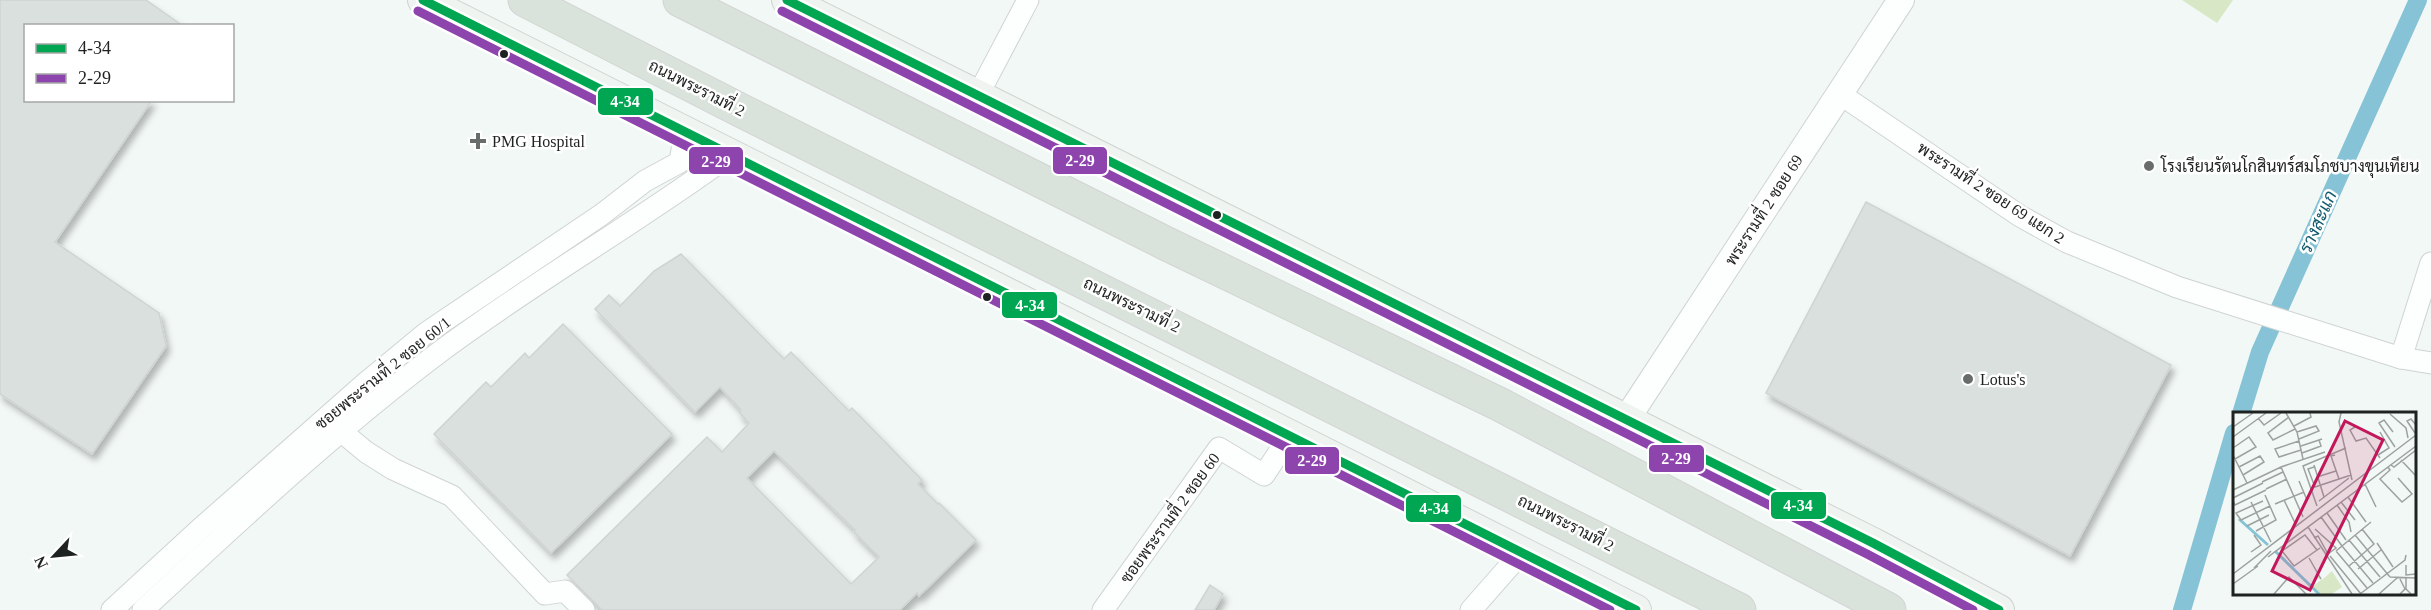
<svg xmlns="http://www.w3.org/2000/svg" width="2431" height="610" viewBox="0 0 2431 610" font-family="'Times New Roman',Sarabun,serif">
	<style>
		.green { fill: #d8e7c5 }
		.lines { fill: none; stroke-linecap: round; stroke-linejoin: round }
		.canal { stroke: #86c3d6; stroke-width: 18 }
		.building { fill: #dae0de; stroke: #ced4d2; stroke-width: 1.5; fill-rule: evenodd; filter: url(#shadow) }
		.minor-casing { stroke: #cfd4d2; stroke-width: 23 }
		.tertiary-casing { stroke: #cfd4d2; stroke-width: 28 }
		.secondary-casing { stroke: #cfd4d2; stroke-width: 32 }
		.trunk-casing { stroke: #d2d5d3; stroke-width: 35 }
		.minor { stroke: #fdfefe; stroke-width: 21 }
		.tertiary { stroke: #fdfefe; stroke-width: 26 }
		.secondary { stroke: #eff4f1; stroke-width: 30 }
		.trunk { stroke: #dae2dc; stroke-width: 33 }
		.bus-1-casing { stroke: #fff; stroke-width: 14 }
		.bus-2-casing { stroke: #fff; stroke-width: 14 }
		.bus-1 { stroke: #00a651; stroke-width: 9 }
		.bus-2 { stroke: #8e44ad; stroke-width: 9 }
		.bus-dot { fill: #1e2220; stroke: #fff; stroke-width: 2 }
		.poi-dot { fill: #686d6b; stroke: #fff; stroke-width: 2 }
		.labels { text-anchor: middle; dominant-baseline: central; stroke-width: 5; stroke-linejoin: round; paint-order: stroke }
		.street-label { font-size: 16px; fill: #1e2220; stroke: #fff }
		.poi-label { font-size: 16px; fill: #1e2220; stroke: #fff; text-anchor: start }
		.water-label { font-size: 18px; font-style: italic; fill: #145b6e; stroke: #fff }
		.inset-river { fill: none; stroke: #86c3d6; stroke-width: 3 }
		.inset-road { fill: none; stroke: #9da2a0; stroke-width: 1.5 }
		.view { fill: #c2185b; fill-opacity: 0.15; stroke: #c2185b; stroke-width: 3 }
		.inset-edge { fill: none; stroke: #1e2220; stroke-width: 3 }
		.line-badge { stroke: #fff; stroke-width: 2 }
		.badge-label { font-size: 16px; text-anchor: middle; font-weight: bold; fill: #fff }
	</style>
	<defs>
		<filter id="shadow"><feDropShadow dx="3.5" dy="6" stdDeviation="3" flood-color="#0004"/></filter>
	</defs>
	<rect width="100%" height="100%" fill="#f2f8f5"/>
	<path class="green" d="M 2182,0 L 2233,0 L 2217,23 Z"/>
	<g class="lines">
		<g class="canal">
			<path d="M 2241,414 L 2260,352 L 2418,0"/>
			<path d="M 2182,610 L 2234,433"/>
		</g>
	</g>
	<g class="building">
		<path d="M 0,0 L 146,0 L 183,26 L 26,26 L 26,100 L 152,100 L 55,242 L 159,313 L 166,346 L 92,454 L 0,394 Z"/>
		<path d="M 1866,202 L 2171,365 L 2070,556 L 1766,393 Z"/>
		<path d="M 681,254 L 784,359 L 791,352 L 849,411 L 852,408 L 922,480 L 918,484 L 938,504 L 939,503 L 976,540 L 919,596 L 917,593 L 900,610 L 602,610 L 567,575 L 707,437 L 722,452 L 749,423 L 739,412 L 741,410 L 720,387 L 695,412 L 595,309 L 609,295 L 620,306 L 654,271 ZM 774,451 L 855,530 L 854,532 L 879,557 L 851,584 L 747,478 Z"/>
		<path d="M 563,324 L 672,434 L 551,553 L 434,434 L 486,382 L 491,387 L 525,353 L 529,358 Z"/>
		<path d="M 1210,585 L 1223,594 L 1214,610 L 1195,610 Z"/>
	</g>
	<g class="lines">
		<defs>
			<g id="minor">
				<path d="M 1840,94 L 2020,216 L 2067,242 L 2177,287 L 2401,358"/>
				<path d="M 978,95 L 1028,0"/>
				<path d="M 2431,263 L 2401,358 L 2431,363"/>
				<path d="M 342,432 L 366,452 L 393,469 L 452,496 L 545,594 L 565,591 L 584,610"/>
				<path d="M 112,610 L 200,529 L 368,381 L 426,333 L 601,215 L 645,181 L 680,162 L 685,132"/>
				<path d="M 143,610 C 238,522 337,429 441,351 C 535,281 637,223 731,154"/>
				<path d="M 1103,610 L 1219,448 L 1264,475 L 1291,434"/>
				<path d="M 1471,610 L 1522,552"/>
			</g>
			<path id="tertiary" d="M 1626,420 L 1901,0"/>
			<g id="secondary">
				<path d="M 423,0 C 826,205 1233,404 1636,610"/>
				<path d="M 787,0 L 1873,543 L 1999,610"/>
			</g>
			<g id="trunk">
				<path d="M 525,0 L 742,111 L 1739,610"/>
				<path d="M 680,0 L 1167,244 L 1499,404 L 1889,610"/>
			</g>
		</defs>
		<use href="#minor" class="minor-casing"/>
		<use href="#tertiary" class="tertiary-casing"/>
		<use href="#secondary" class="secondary-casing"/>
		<use href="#trunk" class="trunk-casing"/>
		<use href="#minor" class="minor"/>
		<use href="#tertiary" class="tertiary"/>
		<use href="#secondary" class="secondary"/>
		<use href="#trunk" class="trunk"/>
		<defs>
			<g id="bus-1">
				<path d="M 423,0 L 1636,610"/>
				<path d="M 787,0 L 1873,543 L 1999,610"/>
			</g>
			<g id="bus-2">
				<path d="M 418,11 L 1610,610"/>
				<path d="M 782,11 L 1867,554 L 1973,610"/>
			</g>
		</defs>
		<use href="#bus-1" class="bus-1-casing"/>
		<use href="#bus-2" class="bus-2-casing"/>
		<use href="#bus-1" class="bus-1"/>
		<use href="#bus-2" class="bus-2"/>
	</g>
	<g class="bus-dot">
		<circle cx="504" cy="54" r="5"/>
		<circle cx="1217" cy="215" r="5"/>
		<circle cx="987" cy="297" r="5"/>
	</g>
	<g class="poi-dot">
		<path d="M475 132h6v6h6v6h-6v6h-6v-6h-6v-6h6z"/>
		<circle cx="2149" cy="166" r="6"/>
		<circle cx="1968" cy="379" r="6"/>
	</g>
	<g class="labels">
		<g class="street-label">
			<text transform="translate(697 88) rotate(27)">ถนนพระรามที่ 2</text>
			<text transform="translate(1991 193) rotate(33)">พระรามที่ 2 ซอย 69 แยก 2</text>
			<text transform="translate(1764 210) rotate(-57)">พระรามที่ 2 ซอย 69</text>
			<text transform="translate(1132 305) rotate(26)">ถนนพระรามที่ 2</text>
			<text transform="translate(383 373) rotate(-39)">ซอยพระรามที่ 2 ซอย 60/1</text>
			<text transform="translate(1170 518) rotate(-54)">ซอยพระรามที่ 2 ซอย 60</text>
			<text transform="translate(1566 523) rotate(27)">ถนนพระรามที่ 2</text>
		</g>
		<g class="poi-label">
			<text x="492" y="141">PMG Hospital</text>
			<text x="2161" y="166">โรงเรียนรัตนโกสินทร์สมโภชบางขุนเทียน</text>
			<text x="1980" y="379">Lotus's</text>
		</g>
		<g class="water-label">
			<text transform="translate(2318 222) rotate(-66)">รางสะแก</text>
		</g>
	</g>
	<g transform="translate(2233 412)">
		<rect width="183" height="183" fill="#f2f8f5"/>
		<path d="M 99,159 L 109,175 L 99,182 L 88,182 L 78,176 L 88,168 L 82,164 L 85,162 L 89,168 Z" fill="#d8e7c5"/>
		<path class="inset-river" d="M 6,107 L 35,133M 42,139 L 86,182"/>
		<path class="inset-road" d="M 53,1 L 64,20 L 70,47M 108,1 L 106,10 L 119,68M 157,2 L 173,16 L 175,26M 56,5 L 35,21 L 40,28 L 62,17M 25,6 L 31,13 L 48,1M 61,14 L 78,5 L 77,1M 0,15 L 20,1M 122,15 L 117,18 L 123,29 L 133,26 L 147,46M 64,20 L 83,14 L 86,19 L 66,27M 160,20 L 151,8 L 146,11 L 162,35M 182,21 L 174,9 L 178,7 L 183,13M 0,25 L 33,1M 66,29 L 42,37 L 46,45 L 68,38M 68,34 L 89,27M 0,36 L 16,25 L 23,35 L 2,47M 69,41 L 88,34 L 86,28M 0,43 L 14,71M 102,43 L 98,44 L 106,67M 145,43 L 156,36 L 147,20M 168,48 L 183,64M 81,53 L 91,85M 158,53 L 161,55 L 183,38M 6,55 L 27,44 L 31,50 L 10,63M 48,55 L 70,105M 81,55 L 75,57 L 82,75 L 118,63M 155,55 L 157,58 L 147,67 L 169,90 L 179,82 L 165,66M 84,65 L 103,59M 66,69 L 74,88M 29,70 L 50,60M 132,72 L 143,95M 33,77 L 54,67M 0,78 L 48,55 L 92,40M 115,85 L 133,110M 0,86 L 30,71M 51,88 L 62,111M 0,89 L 2,93 L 33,78M 30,89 L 3,101 L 8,108 L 37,94M 86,89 L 116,66M 18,90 L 38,130M 108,90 L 122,108M 42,92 L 71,80M 104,93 L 116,110 L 118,120M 84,94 L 70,54 L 113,36M 94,101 L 113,128M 88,105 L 109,134M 14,114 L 36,103M 75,115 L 119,182M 23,119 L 43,108 L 32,83M 122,123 L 157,165M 81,126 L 85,124 L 95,142 L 103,136 L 82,117M 116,128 L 147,165M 144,131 L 160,155M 109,134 L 140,171M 84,138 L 72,123 L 49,139 L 61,154 L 87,136M 103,139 L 138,110M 103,139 L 134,176M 18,140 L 28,133 L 21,123M 97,144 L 128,182M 35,145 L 183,34M 76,146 L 88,167M 173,153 L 173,163 L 183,162M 116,154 L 141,132 L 129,117M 21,156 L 38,139M 125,157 L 148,138M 0,162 L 183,23M 157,165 L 183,166M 173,166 L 173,177 L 178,182M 167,167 L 172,177 L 167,182M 0,172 L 25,154M 41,182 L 56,165 L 73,182M 127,182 L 172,148 L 173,143M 146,182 L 164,166"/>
		<path class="view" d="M 112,9 L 150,28 L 77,178 L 39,159 Z"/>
		<rect width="183" height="183" class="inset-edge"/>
	</g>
	<g class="line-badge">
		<rect x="597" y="87" width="57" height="29" rx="6" fill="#00a651"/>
		<rect x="1052" y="146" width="56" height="29" rx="6" fill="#8e44ad"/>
		<rect x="688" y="146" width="56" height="29" rx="6" fill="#8e44ad"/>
		<rect x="1001" y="291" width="57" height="28" rx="6" fill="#00a651"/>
		<rect x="1648" y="444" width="57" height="29" rx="6" fill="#8e44ad"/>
		<rect x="1284" y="446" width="56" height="29" rx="6" fill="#8e44ad"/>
		<rect x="1770" y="491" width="57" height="29" rx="6" fill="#00a651"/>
		<rect x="1405" y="494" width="57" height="29" rx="6" fill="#00a651"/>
	</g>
	<g class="badge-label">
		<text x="625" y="107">4-34</text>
		<text x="1080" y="166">2-29</text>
		<text x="716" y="167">2-29</text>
		<text x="1030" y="311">4-34</text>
		<text x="1676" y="464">2-29</text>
		<text x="1312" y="466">2-29</text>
		<text x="1798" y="511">4-34</text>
		<text x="1434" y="514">4-34</text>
	</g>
	<rect x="24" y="24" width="210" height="78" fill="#ffffff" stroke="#a5a7a6" stroke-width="1.5"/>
	<rect x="36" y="44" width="30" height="9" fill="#00a651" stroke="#a5a7a6" stroke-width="1.5"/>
	<text x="78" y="54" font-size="18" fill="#1e2220">4-34</text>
	<rect x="36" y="74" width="30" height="9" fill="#8e44ad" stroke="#a5a7a6" stroke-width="1.5"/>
	<text x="78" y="84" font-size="18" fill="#1e2220">2-29</text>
	<g transform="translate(54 556) rotate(244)" stroke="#ffffff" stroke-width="4.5" paint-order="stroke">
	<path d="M0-4.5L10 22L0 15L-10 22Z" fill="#1e2220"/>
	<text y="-9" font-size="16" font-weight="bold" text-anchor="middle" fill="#1e2220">N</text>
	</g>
</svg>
